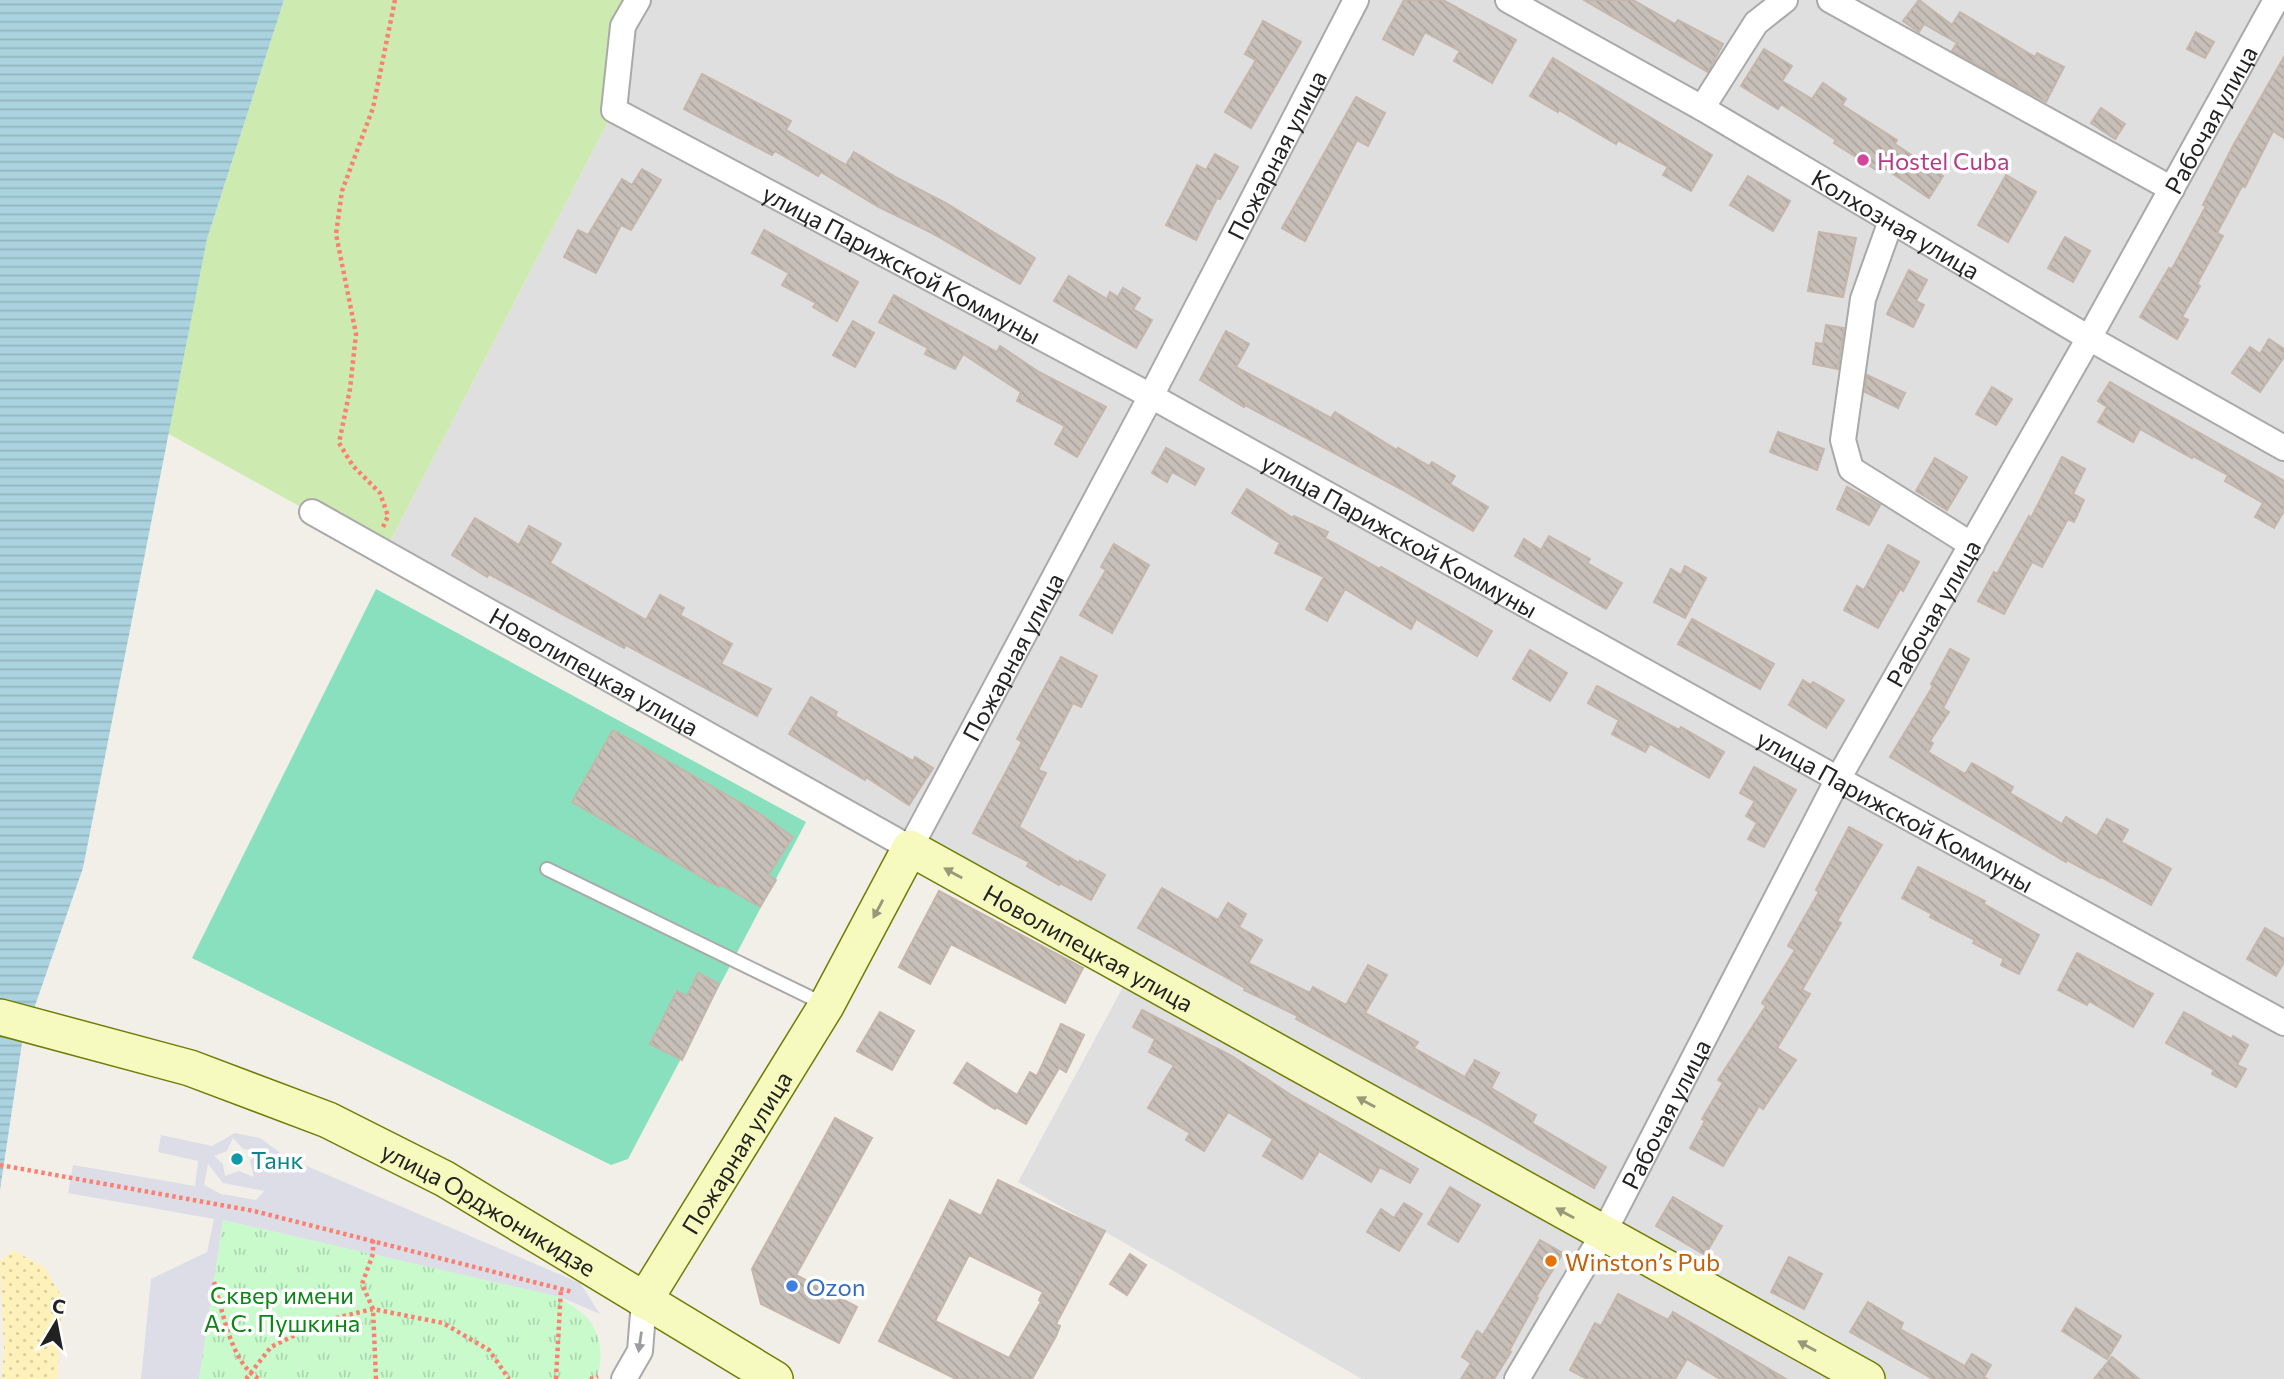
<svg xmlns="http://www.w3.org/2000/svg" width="2284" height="1379" viewBox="0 0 2284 1379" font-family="Commissioner,sans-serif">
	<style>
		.residential { fill: #e0dfdf }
		.grass { fill: #cdebb0 }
		.sand { fill: url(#sand-dots) }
		.park { fill: url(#park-tufts) }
		.pitch { fill: #88e0be }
		.plaza { fill: #dddde8; fill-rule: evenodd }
		.water { fill: url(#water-rules) }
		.building { fill: url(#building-back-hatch); stroke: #c4b6ab; stroke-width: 2; fill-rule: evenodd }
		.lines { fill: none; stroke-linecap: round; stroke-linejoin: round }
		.lane-casing { stroke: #a9a9a9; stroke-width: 16 }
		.street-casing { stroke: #a9a9a9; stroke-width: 28 }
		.secondary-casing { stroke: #707d05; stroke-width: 38 }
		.path { stroke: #fa8072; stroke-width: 4.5; stroke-dasharray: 3.5 3.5; stroke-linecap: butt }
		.lane { stroke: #fff; stroke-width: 12 }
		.street { stroke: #fff; stroke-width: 24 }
		.secondary { stroke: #f7fabf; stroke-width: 35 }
		.oneway { fill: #979978 }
		.oneway2 { fill: #9c9c9c }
		.hotel-dot { fill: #d1479c; stroke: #fff; stroke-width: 2.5 }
		.culture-dot { fill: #0f9aa8; stroke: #fff; stroke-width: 2.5 }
		.food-dot { fill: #e8710a; stroke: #fff; stroke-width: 2.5 }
		.shop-dot { fill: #3f7fe0; stroke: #fff; stroke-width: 2.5 }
		.labels { text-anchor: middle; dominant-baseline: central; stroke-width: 7; stroke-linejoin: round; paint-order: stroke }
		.street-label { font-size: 24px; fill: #222; stroke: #fff }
		.hotel-label { font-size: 24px; fill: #b23c85; stroke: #fff; text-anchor: start }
		.culture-label { font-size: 24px; fill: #0d838f; stroke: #fff; text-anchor: start }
		.food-label { font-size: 24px; fill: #c56008; stroke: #fff; text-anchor: start }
		.shop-label { font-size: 24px; fill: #366cbe; stroke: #fff; text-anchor: start }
		.park-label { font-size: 24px; fill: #0c8416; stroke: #fff }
	</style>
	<defs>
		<pattern id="sand-dots" width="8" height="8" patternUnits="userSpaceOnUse" patternTransform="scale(1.75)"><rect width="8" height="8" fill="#fff1ba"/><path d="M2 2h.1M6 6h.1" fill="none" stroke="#dacea0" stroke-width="1.8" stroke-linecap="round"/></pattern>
		<pattern id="park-tufts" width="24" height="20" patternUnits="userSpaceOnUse" patternTransform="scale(1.75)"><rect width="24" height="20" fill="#c8facc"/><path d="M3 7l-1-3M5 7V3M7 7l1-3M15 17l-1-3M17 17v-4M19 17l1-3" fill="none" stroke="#acd6af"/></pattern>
		<pattern id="water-rules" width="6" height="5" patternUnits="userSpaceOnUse" patternTransform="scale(1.75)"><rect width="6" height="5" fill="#aad3df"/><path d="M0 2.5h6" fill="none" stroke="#92b5bf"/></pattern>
		<pattern id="building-back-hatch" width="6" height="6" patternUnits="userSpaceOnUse" patternTransform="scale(1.75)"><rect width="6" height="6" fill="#c7bfb8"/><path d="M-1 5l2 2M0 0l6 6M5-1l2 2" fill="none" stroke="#aba49e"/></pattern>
	</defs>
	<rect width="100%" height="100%" fill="#f2efe9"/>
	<path class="residential" d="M 638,0 L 2284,0 L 2284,1379 L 1362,1379 L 1018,1182 L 1131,972 L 384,553 L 614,110 Z"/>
	<path class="grass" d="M 284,0 L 638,0 L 614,110 L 384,553 L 167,433 L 207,239 Z"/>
	<path class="sand" d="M 13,1250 L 45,1268 L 63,1299 L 57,1379 L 2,1379 L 4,1348 L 0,1261 Z"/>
	<path class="park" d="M 223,1220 L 560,1297 C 569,1305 585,1313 591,1323 C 602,1339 603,1362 596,1379 L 199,1379 Z"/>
	<path class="pitch" d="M 376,589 L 806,822 L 628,1159 L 611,1165 L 192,958 Z"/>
	<path class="plaza" d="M 235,1133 L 260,1138 L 288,1158 L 580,1283 L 600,1314 L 560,1297 L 223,1220 L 199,1379 L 141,1379 L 151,1279 L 207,1252 L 214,1219 L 68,1193 L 73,1165 L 195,1186 L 198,1161 L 158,1152 L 161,1135 L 212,1146 ZM 233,1138 L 243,1149 L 259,1151 L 250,1161 L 254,1177 L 239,1171 L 225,1176 L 223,1164 L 214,1156 L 227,1151 ZM 208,1164 L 223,1183 L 264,1191 L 256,1200 L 221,1194 L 204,1185 Z"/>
	<path class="water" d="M 0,0 L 284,0 L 207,239 L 83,868 L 22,1043 L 0,1190 Z"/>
	<g class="building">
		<path d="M 1404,0 L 1443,0 L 1516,40 L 1492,83 L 1454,61 L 1460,51 L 1425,32 L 1413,55 L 1383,39 Z"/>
		<path d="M 1584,0 L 1633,0 L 1675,24 L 1678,20 L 1723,44 L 1708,72 Z"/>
		<path d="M 1919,0 L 1952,25 L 1960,12 L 2035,57 L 2037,53 L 2064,67 L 2046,102 L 1952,51 L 1957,43 L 1924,24 L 1919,32 L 1903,21 Z"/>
		<path d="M 1263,21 L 1301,42 L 1251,128 L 1225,112 L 1256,60 L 1245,54 Z"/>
		<path d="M 2196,32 L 2214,42 L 2205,58 L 2187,49 Z"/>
		<path d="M 1764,49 L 1792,66 L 1782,81 L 1812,99 L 1823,83 L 1846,99 L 1842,105 L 1897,140 L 1895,144 L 1943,176 L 1929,198 L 1881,166 L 1878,171 L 1834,143 L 1836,140 L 1781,104 L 1778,109 L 1741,86 Z"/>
		<path d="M 2284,57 L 2284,138 L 2273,131 L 2245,187 L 2242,186 L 2217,233 L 2223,236 L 2197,284 L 2200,286 L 2182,317 L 2188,320 L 2177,339 L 2140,317 L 2169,268 L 2172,269 L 2206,206 L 2203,205 L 2234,144 Z"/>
		<path d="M 1553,58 L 1712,155 L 1691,191 L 1663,175 L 1668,167 L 1618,140 L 1616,144 L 1559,110 L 1558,112 L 1530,96 Z"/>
		<path d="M 702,74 L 791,121 L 786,130 L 846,165 L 854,152 L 899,179 L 946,203 L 1035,258 L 1020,284 L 930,232 L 877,206 L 821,172 L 818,176 L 775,151 L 772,155 L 684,109 Z"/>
		<path d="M 1356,97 L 1385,113 L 1368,146 L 1357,140 L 1305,241 L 1282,228 Z"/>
		<path d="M 2101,108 L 2125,124 L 2115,139 L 2091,123 Z"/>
		<path d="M 1215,154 L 1238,167 L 1220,199 L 1217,198 L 1196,240 L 1166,225 L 1197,165 L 1206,170 Z"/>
		<path d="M 642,169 L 661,180 L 631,230 L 621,225 L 596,273 L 564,257 L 578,230 L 588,235 L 622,179 L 632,185 Z"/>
		<path d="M 2006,175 L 2036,192 L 2008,242 L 1978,225 Z"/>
		<path d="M 1748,176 L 1790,201 L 1773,231 L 1730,205 Z"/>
		<path d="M 764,230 L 858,282 L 837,321 L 813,307 L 816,303 L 782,285 L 789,273 L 752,253 Z"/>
		<path d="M 1819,232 L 1856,238 L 1843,297 L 1808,291 Z"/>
		<path d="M 2065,237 L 2090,251 L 2073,282 L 2048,268 Z"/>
		<path d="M 1909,270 L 1927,280 L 1916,301 L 1924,305 L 1913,327 L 1887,314 Z"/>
		<path d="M 1069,276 L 1107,299 L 1110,292 L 1118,297 L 1123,288 L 1140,298 L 1133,309 L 1152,320 L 1136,348 L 1054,301 Z"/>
		<path d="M 894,295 L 997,352 L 1000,346 L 1039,372 L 1106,407 L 1077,457 L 1055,444 L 1065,426 L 1017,401 L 1021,392 L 963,354 L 955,369 L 925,354 L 928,348 L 879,322 Z"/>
		<path d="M 853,321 L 874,333 L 855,367 L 833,355 Z"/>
		<path d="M 1826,325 L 1844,328 L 1838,369 L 1813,364 L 1816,343 L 1823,344 Z"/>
		<path d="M 1226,331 L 1249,344 L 1236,367 L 1331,418 L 1335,412 L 1397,450 L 1398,448 L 1429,466 L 1432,462 L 1455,476 L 1450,484 L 1488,507 L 1473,531 L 1401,489 L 1245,405 L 1244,407 L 1200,380 Z"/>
		<path d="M 2269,339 L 2284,349 L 2284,357 L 2260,392 L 2232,373 L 2250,347 L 2260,354 Z"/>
		<path d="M 1867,375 L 1905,393 L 1898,408 L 1865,392 Z"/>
		<path d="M 2110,382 L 2284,481 L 2284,511 L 2274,528 L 2255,517 L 2263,503 L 2225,481 L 2228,475 L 2193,456 L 2192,458 L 2140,429 L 2133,442 L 2098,422 L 2107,407 L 2098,401 Z"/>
		<path d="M 1992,387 L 2012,399 L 1996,425 L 1976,414 Z"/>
		<path d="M 1778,432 L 1824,449 L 1817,470 L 1770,452 Z"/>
		<path d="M 1166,448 L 1204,469 L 1195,485 L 1172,472 L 1167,482 L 1152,473 Z"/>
		<path d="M 2062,457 L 2085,469 L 2073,494 L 2084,500 L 2074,522 L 2068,519 L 2042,567 L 2032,562 L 2004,614 L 1978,601 L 1994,572 L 1997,574 L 2029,516 L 2031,518 Z"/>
		<path d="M 1935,458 L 1967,477 L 1947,510 L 1916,491 Z"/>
		<path d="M 1847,487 L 1880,505 L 1869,525 L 1837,509 Z"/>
		<path d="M 1247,489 L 1293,518 L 1294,516 L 1328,532 L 1325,538 L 1380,569 L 1381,567 L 1492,631 L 1477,656 L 1416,619 L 1411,629 L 1345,589 L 1327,621 L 1306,609 L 1324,577 L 1275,553 L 1280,543 L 1232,513 Z"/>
		<path d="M 475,518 L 519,545 L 529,526 L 561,544 L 550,563 L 646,620 L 660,595 L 684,608 L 680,615 L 732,644 L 721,664 L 771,689 L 757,716 L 626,645 L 624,648 L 489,574 L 487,577 L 452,555 Z"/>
		<path d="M 1549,536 L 1590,559 L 1587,563 L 1622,583 L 1606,609 L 1515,556 L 1524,539 L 1541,550 Z"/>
		<path d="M 1114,544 L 1149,565 L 1112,633 L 1080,615 L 1106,570 L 1101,567 Z"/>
		<path d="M 1888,545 L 1919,562 L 1903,591 L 1900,589 L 1878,628 L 1844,610 L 1857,586 L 1864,590 Z"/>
		<path d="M 1685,566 L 1706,578 L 1685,618 L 1654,602 L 1671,569 L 1681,575 Z"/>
		<path d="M 1692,619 L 1774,664 L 1760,689 L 1678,644 Z"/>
		<path d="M 1950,649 L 1969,659 L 1943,708 L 1949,712 L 1930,741 L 1933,743 L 1928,752 L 1965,774 L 1972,763 L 2013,787 L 2010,793 L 2062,824 L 2066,817 L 2097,836 L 2107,819 L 2128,830 L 2121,842 L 2171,869 L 2151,905 L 2101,877 L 2100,878 L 2067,860 L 2066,862 L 1890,757 L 1933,686 L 1931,684 Z"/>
		<path d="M 1530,650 L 1567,673 L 1550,701 L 1513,679 Z"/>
		<path d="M 1061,657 L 1097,676 L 1081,707 L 1073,703 L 1038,770 L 1046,773 L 1019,827 L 1079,863 L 1080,861 L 1105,875 L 1091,900 L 1060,883 L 1059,885 L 1027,866 L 1029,862 L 973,833 L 1022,742 L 1017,739 Z"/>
		<path d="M 1803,680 L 1811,685 L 1813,682 L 1844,700 L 1826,728 L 1789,705 Z"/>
		<path d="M 1597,686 L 1679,730 L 1681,727 L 1724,752 L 1709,778 L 1650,744 L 1645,752 L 1612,734 L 1619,720 L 1588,703 Z"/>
		<path d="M 811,697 L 837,712 L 835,716 L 913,761 L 915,757 L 933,768 L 909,805 L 866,777 L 865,780 L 789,734 Z"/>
		<path d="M 613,730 L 760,814 L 793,837 L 768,875 L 776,880 L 760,907 L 720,884 L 719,887 L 572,802 Z"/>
		<path d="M 1754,767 L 1796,790 L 1764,847 L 1748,839 L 1757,823 L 1746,816 L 1755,801 L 1740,793 Z"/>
		<path d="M 1849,827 L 1882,845 L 1837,921 L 1841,923 L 1802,990 L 1810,994 L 1777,1048 L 1796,1060 L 1763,1109 L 1759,1106 L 1723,1166 L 1690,1148 L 1705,1121 L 1702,1119 L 1723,1083 L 1718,1080 L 1766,1006 L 1762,1003 L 1795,950 L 1788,946 L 1819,892 L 1816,890 Z"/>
		<path d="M 1918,867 L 1985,901 L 1984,904 L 2039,935 L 2019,974 L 2001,965 L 2004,959 L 1973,943 L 1975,940 L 1930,917 L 1932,914 L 1902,898 Z"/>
		<path d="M 1162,888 L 1218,920 L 1228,903 L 1246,914 L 1239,927 L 1262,940 L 1248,963 L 1310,993 L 1313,987 L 1346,1005 L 1368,965 L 1387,975 L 1365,1013 L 1418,1042 L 1414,1048 L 1465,1077 L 1475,1060 L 1499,1073 L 1491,1088 L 1536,1115 L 1532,1123 L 1606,1167 L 1594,1188 L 1475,1117 L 1296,1019 L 1298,1016 L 1244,990 L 1245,988 L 1138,928 Z"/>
		<path d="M 939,891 L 1083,968 L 1065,1003 L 951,944 L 930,984 L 899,967 Z"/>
		<path d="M 2265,928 L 2284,939 L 2284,962 L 2276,976 L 2247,959 Z"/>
		<path d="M 2077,953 L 2153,994 L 2133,1027 L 2089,1001 L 2087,1005 L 2058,990 Z"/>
		<path d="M 698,973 L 719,984 L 682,1060 L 650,1044 L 677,991 L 687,996 Z"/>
		<path d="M 1142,1010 L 1232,1056 L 1291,1095 L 1418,1169 L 1410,1183 L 1380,1167 L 1371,1182 L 1319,1151 L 1302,1179 L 1263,1156 L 1273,1139 L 1228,1112 L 1204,1151 L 1186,1140 L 1190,1133 L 1148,1108 L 1174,1065 L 1149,1052 L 1155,1039 L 1133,1027 Z"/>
		<path d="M 880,1012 L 914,1031 L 892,1070 L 857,1051 Z"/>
		<path d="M 2184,1012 L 2232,1039 L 2233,1036 L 2248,1045 L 2237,1065 L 2246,1069 L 2236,1087 L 2212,1074 L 2214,1070 L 2166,1043 Z"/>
		<path d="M 1061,1024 L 1084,1035 L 1066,1072 L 1059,1068 L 1026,1124 L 996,1107 L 995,1109 L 954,1083 L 967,1063 L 1017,1095 L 1030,1072 L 1037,1076 Z"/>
		<path d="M 835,1118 L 872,1138 L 796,1275 L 857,1307 L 839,1343 L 761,1304 L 752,1269 Z"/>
		<path d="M 998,1180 L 1105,1231 L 1056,1324 L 1060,1326 L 1056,1336 L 1032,1379 L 956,1379 L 879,1341 L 950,1200 L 981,1216 ZM 969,1255 L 1043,1292 L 1039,1300 L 1041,1302 L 1009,1358 L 935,1321 Z"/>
		<path d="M 1450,1187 L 1480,1205 L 1458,1242 L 1428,1224 Z"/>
		<path d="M 1673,1197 L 1722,1226 L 1705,1255 L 1656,1226 Z"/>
		<path d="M 1404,1203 L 1422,1214 L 1399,1251 L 1367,1232 L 1381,1209 L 1394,1218 Z"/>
		<path d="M 1540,1240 L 1563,1253 L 1536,1297 L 1538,1298 L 1509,1351 L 1511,1352 L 1494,1379 L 1461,1379 L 1471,1363 L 1462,1357 L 1477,1331 L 1483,1335 Z"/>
		<path d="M 1130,1254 L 1146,1265 L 1127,1295 L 1110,1284 Z"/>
		<path d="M 1789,1257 L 1822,1274 L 1804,1309 L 1771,1292 Z"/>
		<path d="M 1618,1294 L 1668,1320 L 1673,1312 L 1786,1379 L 1720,1379 L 1687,1359 L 1675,1379 L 1587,1379 L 1570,1370 L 1595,1323 L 1601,1326 Z"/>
		<path d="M 1868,1302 L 1903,1323 L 1900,1329 L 1965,1366 L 1972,1354 L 1991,1365 L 1984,1377 L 1987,1379 L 1933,1379 L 1850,1332 Z"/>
		<path d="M 2076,1308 L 2121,1336 L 2107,1359 L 2062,1331 Z"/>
		<path d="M 2112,1357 L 2139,1379 L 2094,1379 Z"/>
	</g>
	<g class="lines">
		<defs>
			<path id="lane" d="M 547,869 L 826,1005"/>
			<g id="street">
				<path id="s1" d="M 638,0 L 623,26 L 614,110 L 1151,396 L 1838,779 L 2284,1023"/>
				<path id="s2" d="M 1508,0 L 1702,108 L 2089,338 L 2284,448"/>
				<path d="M 1830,0 L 2172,189"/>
				<path d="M 1702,108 L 1756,23 L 1785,0"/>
				<path d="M 1891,221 L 1863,299 L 1843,440 L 1851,469 L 1972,545"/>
				<path id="s3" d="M 312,512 L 910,848 L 1151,396 L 1356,0"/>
				<path d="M 624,1379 L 640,1351 L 644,1301"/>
				<path id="s4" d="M 1517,1379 L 1603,1234 L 1838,779 L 2089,338 L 2276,0"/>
			</g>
			<g id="secondary">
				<path id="s5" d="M 0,1017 L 190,1068 L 328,1120 L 445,1179 L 775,1379"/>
				<path id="s6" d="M 644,1301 L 826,1006 L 910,848 L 1867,1379"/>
			</g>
		</defs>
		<use href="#lane" class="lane-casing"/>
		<use href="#street" class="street-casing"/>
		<use href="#secondary" class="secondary-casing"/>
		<g class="path">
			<path d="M 383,527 L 388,516 L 380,493 L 353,466 L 339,443 L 350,389 L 356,334 L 336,234 L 342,191 L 373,108 L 395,0"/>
			<path d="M 0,1165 L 254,1211 L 573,1292"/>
			<path d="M 373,1240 L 373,1254 L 362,1284 L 373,1309 L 376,1379"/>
			<path d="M 214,1282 C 223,1312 231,1363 259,1379"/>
			<path d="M 246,1379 L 271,1347 L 323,1321 L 373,1309 L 443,1323 L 489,1350 L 509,1379"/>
			<path d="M 556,1379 L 561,1288"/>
			<path d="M 590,1379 L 598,1376"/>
		</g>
		<use href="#lane" class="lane"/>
		<use href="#street" class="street"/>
		<use href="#secondary" class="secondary"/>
	</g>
	<defs><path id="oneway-solid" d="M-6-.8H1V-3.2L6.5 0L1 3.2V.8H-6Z" transform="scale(1.75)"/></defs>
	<g class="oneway">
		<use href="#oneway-solid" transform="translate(953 873) rotate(-151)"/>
		<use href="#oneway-solid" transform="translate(878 909) rotate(118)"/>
		<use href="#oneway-solid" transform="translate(1366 1102) rotate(-151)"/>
		<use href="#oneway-solid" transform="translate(1565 1213) rotate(-151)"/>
		<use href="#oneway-solid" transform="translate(1807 1346) rotate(-151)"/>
	</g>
	<use class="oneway2" href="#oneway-solid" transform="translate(640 1342) rotate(98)"/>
	<circle class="hotel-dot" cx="1863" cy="160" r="7"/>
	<circle class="culture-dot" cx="237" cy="1159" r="7"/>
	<circle class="food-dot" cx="1551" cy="1261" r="7"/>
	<circle class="shop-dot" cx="792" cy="1286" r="7"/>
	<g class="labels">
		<g class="street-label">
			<text stroke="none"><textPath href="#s4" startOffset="1438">Рабочая улица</textPath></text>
			<text stroke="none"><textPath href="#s3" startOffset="1470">Пожарная улица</textPath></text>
			<text stroke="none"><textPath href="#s2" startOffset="448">Колхозная улица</textPath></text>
			<text stroke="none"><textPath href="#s1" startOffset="441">улица Парижской Коммуны</textPath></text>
			<text stroke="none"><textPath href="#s1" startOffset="1008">улица Парижской Коммуны</textPath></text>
			<text stroke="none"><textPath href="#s4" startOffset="872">Рабочая улица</textPath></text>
			<text stroke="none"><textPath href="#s3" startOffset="903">Пожарная улица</textPath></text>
			<text stroke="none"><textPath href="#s3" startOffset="324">Новолипецкая улица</textPath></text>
			<text stroke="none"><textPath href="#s1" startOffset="1575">улица Парижской Коммуны</textPath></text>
			<text stroke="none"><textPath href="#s6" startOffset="730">Новолипецкая улица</textPath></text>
			<text stroke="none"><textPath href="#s4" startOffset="304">Рабочая улица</textPath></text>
			<text stroke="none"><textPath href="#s6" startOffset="175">Пожарная улица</textPath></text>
			<text stroke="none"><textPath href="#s5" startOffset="528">улица Орджоникидзе</textPath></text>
		</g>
		<g class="hotel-label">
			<text x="1877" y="160">Hostel Cuba</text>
		</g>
		<g class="culture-label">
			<text x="251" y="1159">Танк</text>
		</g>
		<g class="food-label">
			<text x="1565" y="1261">Winston’s Pub</text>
		</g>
		<g class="shop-label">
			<text x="806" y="1286">Ozon</text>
		</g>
		<g class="park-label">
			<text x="282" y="1294">Сквер имени<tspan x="282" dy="28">А. С. Пушкина</tspan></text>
		</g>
	</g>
	<g transform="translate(56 1323) rotate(10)" stroke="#ffffff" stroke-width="5" paint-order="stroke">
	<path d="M0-5L12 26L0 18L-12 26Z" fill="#222222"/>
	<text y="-10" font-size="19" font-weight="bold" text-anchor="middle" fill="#222222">С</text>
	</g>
</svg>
